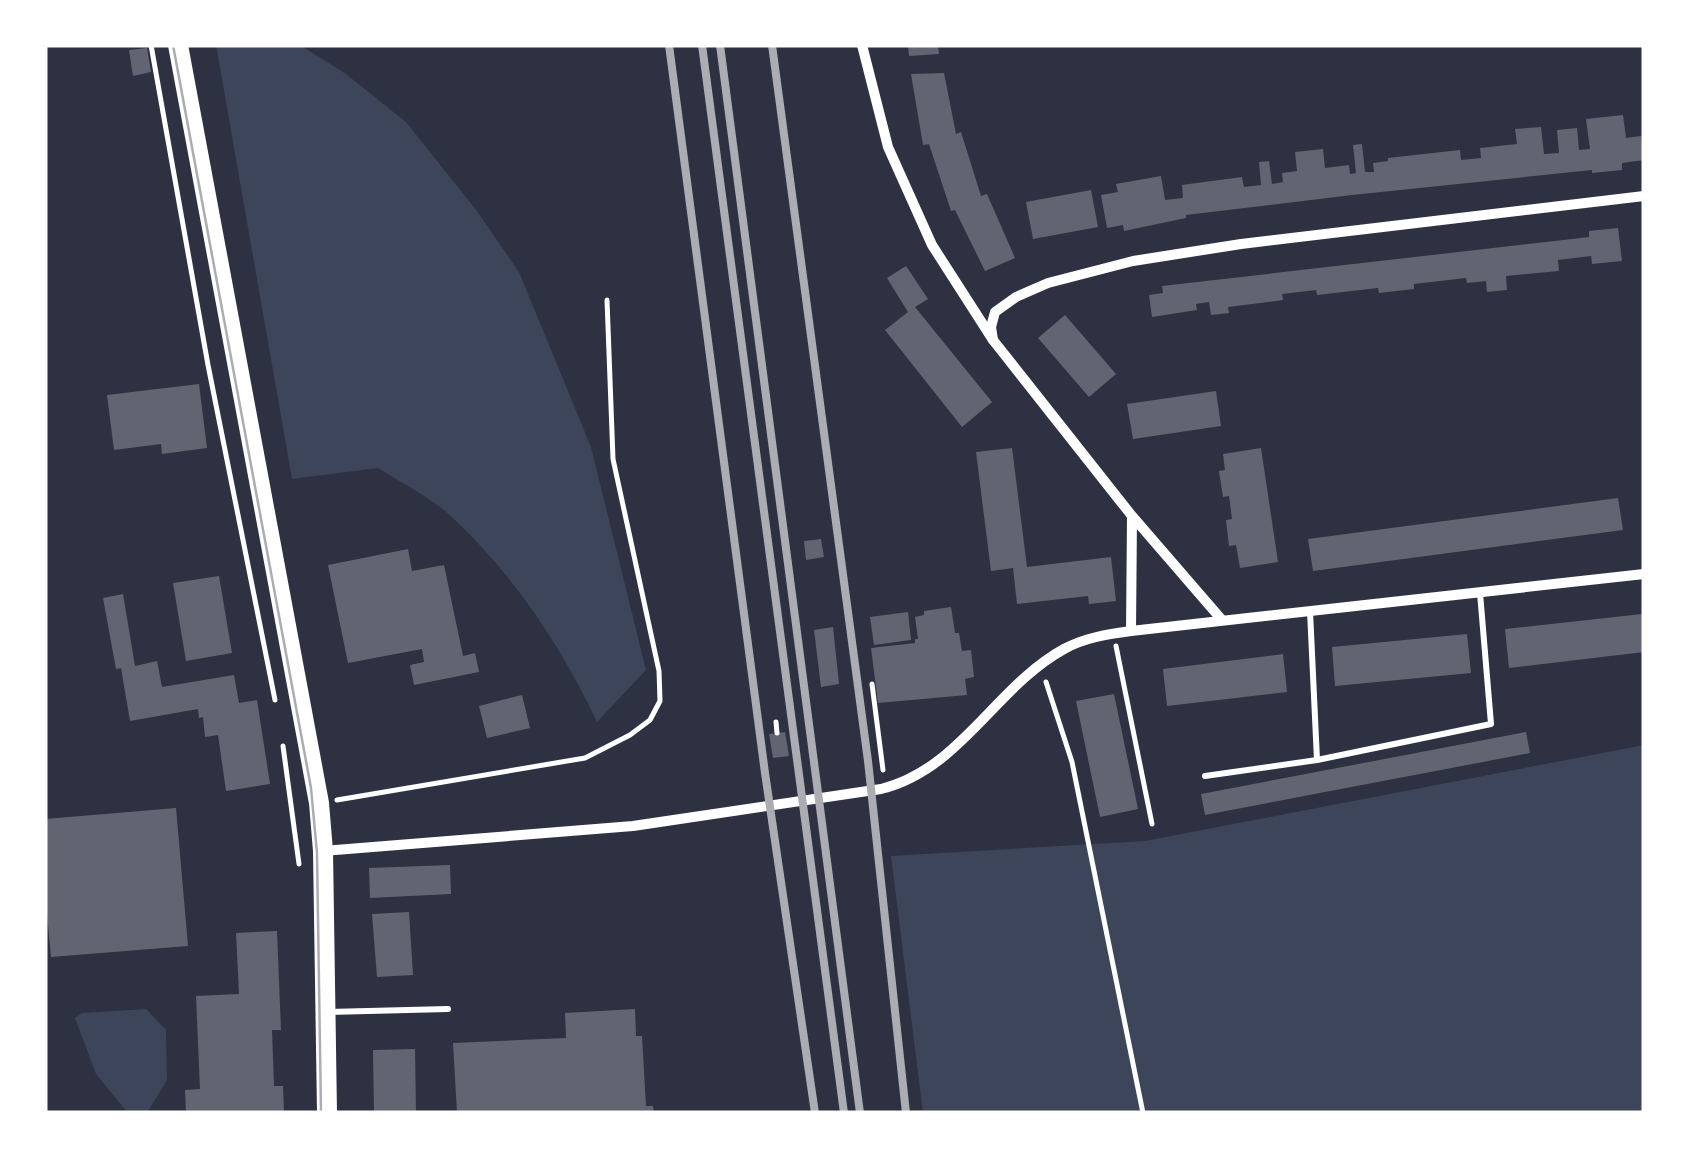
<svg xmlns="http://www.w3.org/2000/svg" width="1689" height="1158" viewBox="0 0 1689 1158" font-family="'Space Grotesk',sans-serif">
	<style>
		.green { fill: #3c4559 }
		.building { fill: #626471 }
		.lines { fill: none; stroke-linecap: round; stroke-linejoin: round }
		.path { stroke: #fff; stroke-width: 5 }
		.service { stroke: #fff; stroke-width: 6 }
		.minor { stroke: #fff; stroke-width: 10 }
		.secondary { stroke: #fff; stroke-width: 20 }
		.tram { stroke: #abadb3; stroke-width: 2.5 }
		.rail { stroke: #abadb3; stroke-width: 8 }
	</style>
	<rect width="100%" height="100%" fill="#2d3142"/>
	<g class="green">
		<path d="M 216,45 L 300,45 L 346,74 L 406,122 L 477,211 L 519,272 L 591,447 L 646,670 L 597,722 C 562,648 515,577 455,520 C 434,499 403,484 378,468 L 292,479 Z"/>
		<path d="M 1644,745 L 1644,1113 L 923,1113 L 891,856 L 1145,841 Z"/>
		<path d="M 146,1009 L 166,1030 L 167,1080 L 147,1113 L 128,1113 L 96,1074 L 75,1018 L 82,1013 Z"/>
	</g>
	<g class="building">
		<path d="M 908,45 L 938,45 L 939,54 L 909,56 Z"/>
		<path d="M 147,48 L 151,72 L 133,76 L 129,50 Z"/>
		<path d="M 944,73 L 956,134 L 961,132 L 981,196 L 987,194 L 1015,258 L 985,271 L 955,210 L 951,211 L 929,144 L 923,145 L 911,74 Z"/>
		<path d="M 1623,115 L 1626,138 L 1641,136 L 1644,160 L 1622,163 L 1622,170 L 1592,173 L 1592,170 L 1352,195 L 1186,215 L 1186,218 L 1124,231 L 1123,225 L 1107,228 L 1101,195 L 1118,192 L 1116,184 L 1161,176 L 1165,200 L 1183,198 L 1182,185 L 1242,177 L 1244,187 L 1261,185 L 1259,162 L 1269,161 L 1272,184 L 1283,182 L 1282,173 L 1297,171 L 1295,152 L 1323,149 L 1325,168 L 1349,165 L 1350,174 L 1356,173 L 1353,145 L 1362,144 L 1365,172 L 1374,172 L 1373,163 L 1388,161 L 1388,158 L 1460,150 L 1461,160 L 1481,158 L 1480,148 L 1517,144 L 1515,129 L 1541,127 L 1544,154 L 1559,153 L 1557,130 L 1577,128 L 1579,150 L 1590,149 L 1586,119 Z"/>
		<path d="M 1091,190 L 1098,227 L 1033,239 L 1026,202 Z"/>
		<path d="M 1618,228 L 1622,261 L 1592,264 L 1591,256 L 1558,260 L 1559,271 L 1506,276 L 1507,290 L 1487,292 L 1486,281 L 1467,283 L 1466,278 L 1414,284 L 1414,289 L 1379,293 L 1378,288 L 1317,295 L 1316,290 L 1282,294 L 1283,300 L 1228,307 L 1229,313 L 1211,315 L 1209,302 L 1196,304 L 1197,310 L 1152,317 L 1149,295 L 1163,293 L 1162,286 L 1589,237 L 1589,231 Z"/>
		<path d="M 906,266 L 928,299 L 915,307 L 992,402 L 962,427 L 885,330 L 908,312 L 887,278 Z"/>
		<path d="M 1065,315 L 1116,374 L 1089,397 L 1038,338 Z"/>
		<path d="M 199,384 L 207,448 L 162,454 L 161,444 L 114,450 L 107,395 Z"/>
		<path d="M 1216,391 L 1221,426 L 1133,439 L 1127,404 Z"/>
		<path d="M 1012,448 L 1027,567 L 1111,557 L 1116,601 L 1089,604 L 1088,596 L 1017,604 L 1013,568 L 991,571 L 976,452 Z"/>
		<path d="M 1261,448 L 1278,562 L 1240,568 L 1236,545 L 1229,546 L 1226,520 L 1232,519 L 1229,496 L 1223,497 L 1219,471 L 1225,470 L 1223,454 Z"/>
		<path d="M 1618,498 L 1623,530 L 1313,571 L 1308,539 Z"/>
		<path d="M 821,539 L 824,557 L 806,560 L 804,541 Z"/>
		<path d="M 408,549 L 412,571 L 444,565 L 463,656 L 475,653 L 479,672 L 414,685 L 410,665 L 424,662 L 422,649 L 348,663 L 328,565 Z"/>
		<path d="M 219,576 L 232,653 L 186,661 L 173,583 Z"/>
		<path d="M 123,594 L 135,666 L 157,661 L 162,687 L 234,675 L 239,703 L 257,700 L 270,784 L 226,791 L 218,735 L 205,737 L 203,717 L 199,718 L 198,709 L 130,721 L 121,668 L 116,669 L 103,598 Z"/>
		<path d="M 951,607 L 955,633 L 959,633 L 962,651 L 971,650 L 974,677 L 965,679 L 967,695 L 878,703 L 871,648 L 915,643 L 915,639 L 918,639 L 915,617 L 924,615 L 924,611 Z"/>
		<path d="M 908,612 L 911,640 L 874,645 L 870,617 Z"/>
		<path d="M 1642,614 L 1644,652 L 1509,668 L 1505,629 Z"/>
		<path d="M 833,627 L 839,684 L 821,687 L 814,630 Z"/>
		<path d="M 1467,634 L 1471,673 L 1335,686 L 1332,647 Z"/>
		<path d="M 1283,654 L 1287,692 L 1167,706 L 1163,669 Z"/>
		<path d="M 1114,694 L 1138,809 L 1100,817 L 1076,701 Z"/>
		<path d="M 522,695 L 530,728 L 487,738 L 479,706 Z"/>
		<path d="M 785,732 L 789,756 L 773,758 L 769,734 Z"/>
		<path d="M 1526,732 L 1530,753 L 1205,815 L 1201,794 Z"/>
		<path d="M 176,808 L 188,946 L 51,957 L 45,892 L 45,819 Z"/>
		<path d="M 450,865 L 451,894 L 370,898 L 369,868 Z"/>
		<path d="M 409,912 L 413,975 L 377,977 L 372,914 Z"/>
		<path d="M 277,931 L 281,1030 L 272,1030 L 274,1086 L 283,1086 L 284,1113 L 186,1113 L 185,1090 L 200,1089 L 196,996 L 239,994 L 236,933 Z"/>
		<path d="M 635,1009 L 636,1036 L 642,1036 L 646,1106 L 653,1106 L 654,1113 L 457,1113 L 453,1043 L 566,1038 L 565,1013 Z"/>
		<path d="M 415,1049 L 416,1113 L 374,1113 L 373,1050 Z"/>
	</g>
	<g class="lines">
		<g class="path">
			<path d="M 151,45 L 208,365 L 275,700"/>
			<path d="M 1116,646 L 1152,824"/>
			<path d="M 1046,682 L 1072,762 L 1143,1113"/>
			<path d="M 872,684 L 883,770"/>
			<path d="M 776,722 L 777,733"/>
			<path d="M 283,746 L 299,864"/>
			<path d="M 337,800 L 585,758 L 630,735 L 650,720 L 660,701 L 659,671 L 613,459 L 607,300"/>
		</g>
		<g class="service">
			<path d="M 1317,760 L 1491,724 L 1480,593"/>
			<path d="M 1205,776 L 1317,760 L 1310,611"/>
			<path d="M 328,1012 L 448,1009"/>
		</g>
		<g class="minor">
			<path d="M 862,45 L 888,147 L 932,245 L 993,340 L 1132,516 L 1131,631"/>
			<path d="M 993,340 L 991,327 L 995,312 L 1016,297 L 1048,283 L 1133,261 L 1241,244 L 1644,196"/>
			<path d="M 1133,517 L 1222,620"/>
			<path d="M 323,851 L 633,826 L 881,789 C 961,769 995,687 1064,649 C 1084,638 1108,634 1131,631 L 1644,574"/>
		</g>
		<path class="secondary" d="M 178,45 L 319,803 L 323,851 L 327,1113"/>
		<path class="tram" d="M 173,45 L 311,788 L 317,853 L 321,1113"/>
		<g class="rail">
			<path d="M 669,45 L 765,773 L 815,1113"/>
			<path d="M 702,45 L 844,1113"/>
			<path d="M 720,45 L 860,1113"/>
			<path d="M 772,45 L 868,761 L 906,1113"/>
		</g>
	</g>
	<rect width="1689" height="1158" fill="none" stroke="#ffffff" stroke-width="95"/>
</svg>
